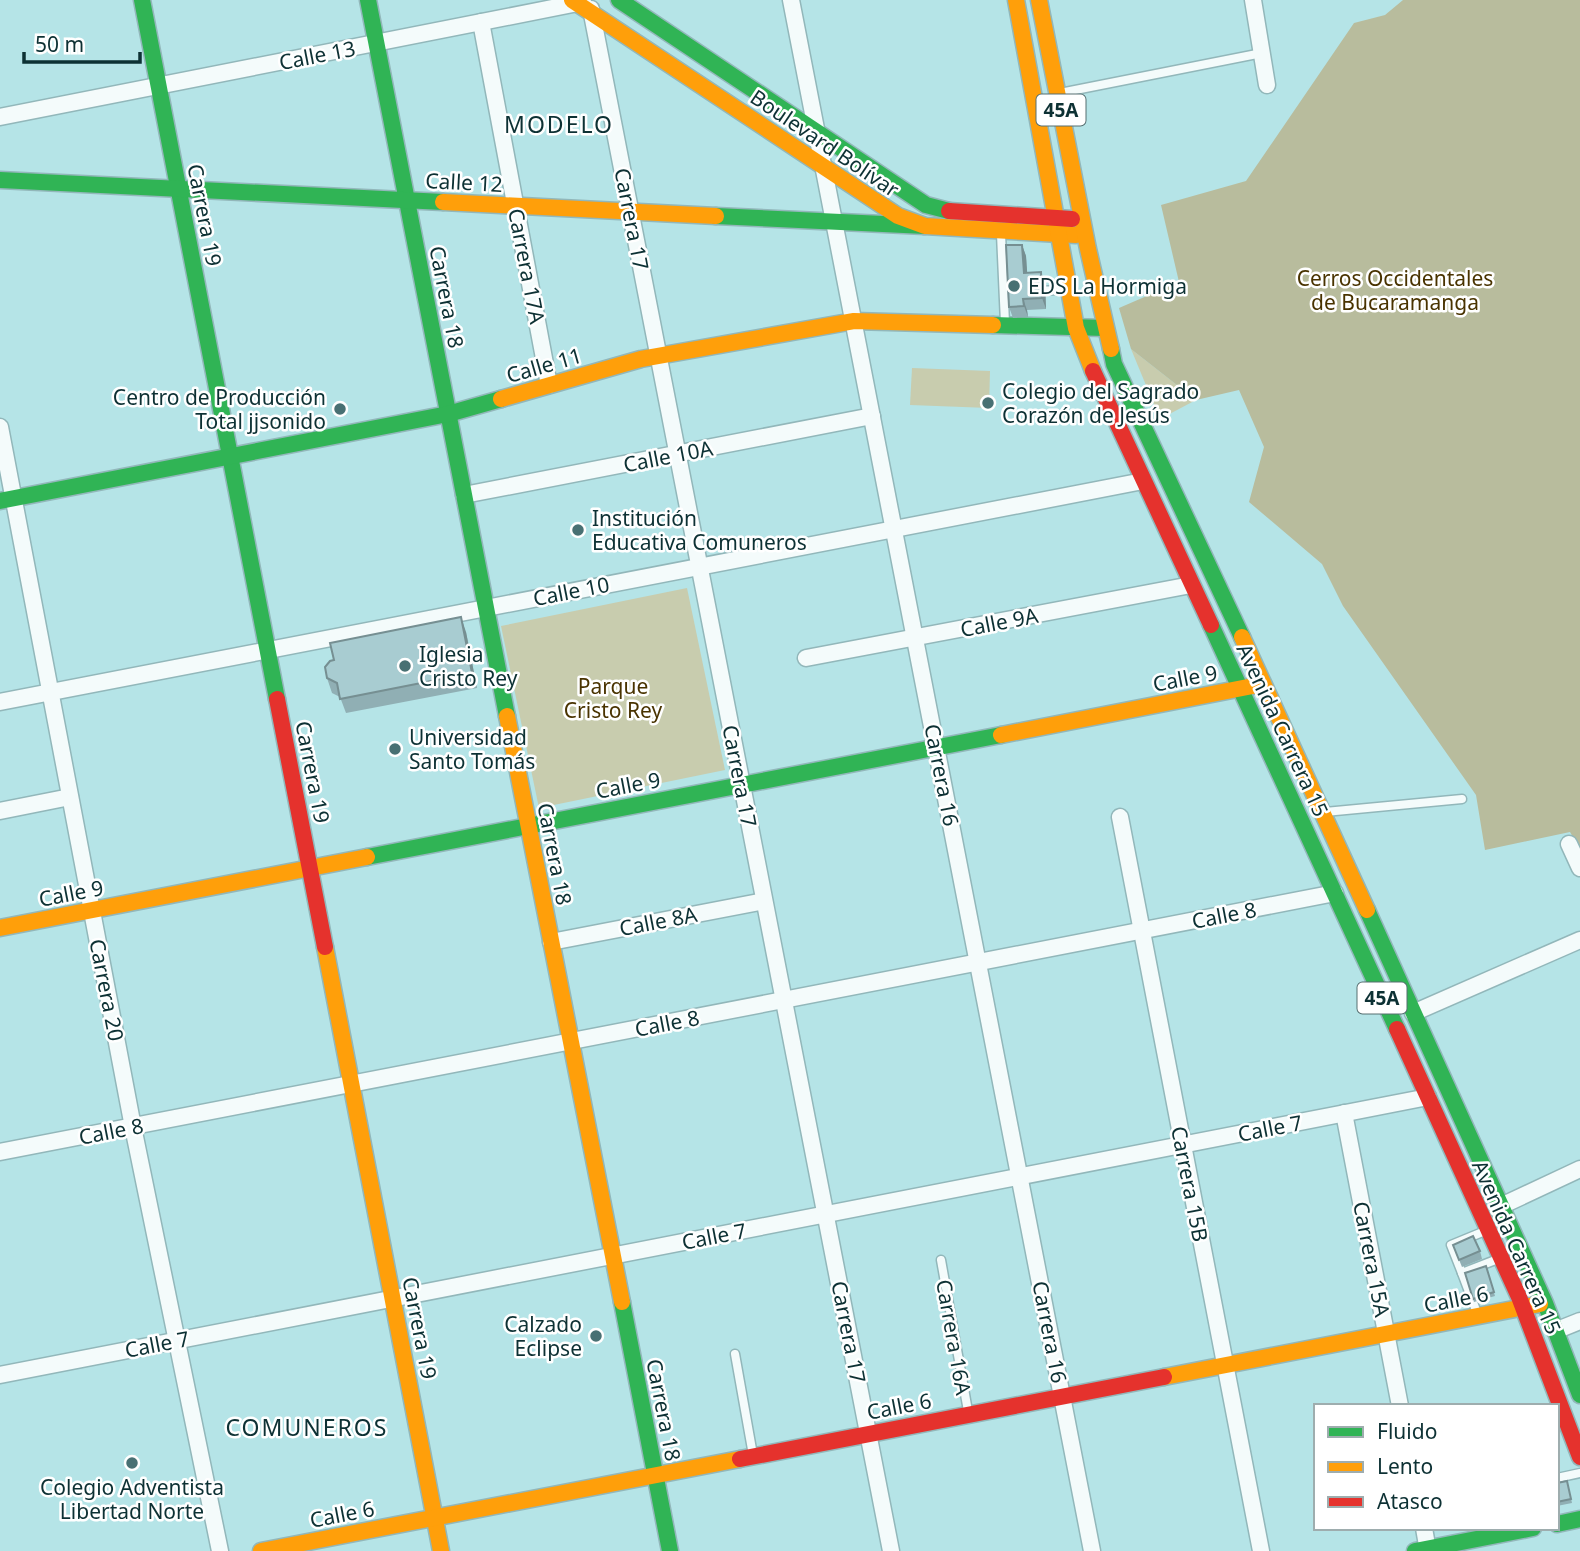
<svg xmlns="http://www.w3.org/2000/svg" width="1580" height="1551" viewBox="0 0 1580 1551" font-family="'Noto Sans',sans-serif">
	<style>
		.green { fill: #c8ccae }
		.forest { fill: #b8bc9d }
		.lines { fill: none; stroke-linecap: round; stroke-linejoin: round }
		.lane-casing { stroke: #92b7ba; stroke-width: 11 }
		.street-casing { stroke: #92b7ba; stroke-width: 19 }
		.fast-casing { stroke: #92b7ba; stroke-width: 19 }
		.slow-casing { stroke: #92b7ba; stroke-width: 19 }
		.jam-casing { stroke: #92b7ba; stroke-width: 19 }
		.lane { stroke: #f4fbfb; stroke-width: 8 }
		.street { stroke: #f4fbfb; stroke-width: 16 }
		.fast { stroke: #30b455; stroke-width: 16 }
		.slow { stroke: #ff9f0a; stroke-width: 16 }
		.jam { stroke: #e5322d; stroke-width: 16 }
		.wall { fill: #90afb4 }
		.shaded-wall { fill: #768f92 }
		.building { fill: #a8ccd1; stroke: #768f92; stroke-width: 2 }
		.poi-dot { fill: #487073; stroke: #fff; stroke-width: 2.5 }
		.labels { text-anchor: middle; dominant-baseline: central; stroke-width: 5; stroke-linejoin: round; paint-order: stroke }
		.shield { fill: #fff; stroke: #566f71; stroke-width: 2 }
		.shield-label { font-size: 19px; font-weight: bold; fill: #0d3134 }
		.street-label { font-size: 21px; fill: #0d3134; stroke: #fff }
		.park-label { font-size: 21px; fill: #493300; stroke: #fff }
		.poi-label { font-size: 21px; fill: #0d3134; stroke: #fff; text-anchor: start }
		.neighbourhood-label { font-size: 23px; letter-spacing: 2px; fill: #0d3134; stroke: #fff }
	</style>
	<rect width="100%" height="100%" fill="#b5e4e7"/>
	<g class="green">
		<path d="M 1131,349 L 1196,400 L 1160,419 Z"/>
		<path d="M 912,368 L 990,371 L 989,408 L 910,405 Z"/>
		<path d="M 687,588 L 725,770 L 539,808 L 501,626 Z"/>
	</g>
	<path class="forest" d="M 1403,0 L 1580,0 L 1580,849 L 1570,832 L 1485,850 L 1476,795 L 1343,606 L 1322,564 L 1249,502 L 1264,447 L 1239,390 L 1196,400 L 1131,349 L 1119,308 L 1179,282 L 1161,205 L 1246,181 L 1354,23 L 1385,15 Z"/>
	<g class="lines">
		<defs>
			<g id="lane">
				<path d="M 1060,93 L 1262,53"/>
				<path d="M 1001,234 L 1005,323"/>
				<path d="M 1034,291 L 1063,290"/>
				<path d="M 1325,812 L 1462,799"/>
				<path d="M 941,1260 L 968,1411"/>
				<path d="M 1462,1273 L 1451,1245 L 1485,1231"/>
				<path d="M 1477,1313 L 1462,1273 L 1498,1259"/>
				<path d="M 735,1354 L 753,1455"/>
				<path d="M 1557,1478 L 1580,1473"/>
			</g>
			<g id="street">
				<path d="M 791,0 L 1092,1551"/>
				<path d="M 1253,0 L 1267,85"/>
				<path d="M 591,9 L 891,1551"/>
				<path d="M 481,22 L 549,385"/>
				<path d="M 0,117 L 583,2"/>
				<path d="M 0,427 L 133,1127 L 220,1551"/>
				<path d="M 464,495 L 872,416"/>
				<path d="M 806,658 L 1191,585"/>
				<path d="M 0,702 L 1143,481"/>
				<path d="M 0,811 L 70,797"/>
				<path d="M 1120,817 L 1261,1551"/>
				<path d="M 1569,844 L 1580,868"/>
				<path d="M 551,942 L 764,901"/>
				<path d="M 1413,1013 L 1580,940"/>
				<path d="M 1344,1113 L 1400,1406"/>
				<path d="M 0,1152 L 1335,893"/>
				<path d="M 1501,1206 L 1580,1169"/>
				<path d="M 1555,1331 L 1580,1321"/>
				<path d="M 0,1375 L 1428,1097"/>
				<path d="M 1424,1528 L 1428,1551"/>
			</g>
			<g id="fast">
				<path d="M 142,0 L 277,699"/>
				<path d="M 368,0 L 507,716"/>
				<path d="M 619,0 L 926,205 L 949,211"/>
				<path d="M 0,180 L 443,202"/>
				<path d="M 716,216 L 925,226"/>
				<path d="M 993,325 L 1105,328"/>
				<path d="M 1111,349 L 1114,364 L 1242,637"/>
				<path d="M 0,501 L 448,414 L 501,399"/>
				<path d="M 1211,625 L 1397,1029"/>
				<path d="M 367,857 L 1001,735"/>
				<path d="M 1367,910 L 1545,1303 L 1580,1395"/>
				<path d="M 622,1302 L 670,1551"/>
				<path d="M 1557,1524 L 1580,1519"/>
				<path d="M 1415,1551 L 1533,1528"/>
			</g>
			<g id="slow">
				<path d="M 572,0 L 898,216 L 925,226 L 1076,235"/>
				<path d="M 1016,0 L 1076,328 L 1093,371"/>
				<path d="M 1039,0 L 1088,249 L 1111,349"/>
				<path d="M 443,202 L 716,216"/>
				<path d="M 501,399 L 641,359 L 854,321 L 993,325"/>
				<path d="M 1242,637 L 1367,910"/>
				<path d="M 507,716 L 622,1302"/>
				<path d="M 1001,735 L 1258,685"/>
				<path d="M 0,928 L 367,857"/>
				<path d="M 325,947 L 441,1551"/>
				<path d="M 1164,1377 L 1540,1304"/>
				<path d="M 261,1551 L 740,1459"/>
			</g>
			<g id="jam">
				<path d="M 949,211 L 1072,219"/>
				<path d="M 1093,371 L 1211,625"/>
				<path d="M 277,699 L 325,947"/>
				<path d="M 1397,1029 L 1519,1297 L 1580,1457"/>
				<path d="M 740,1459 L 1164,1377"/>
			</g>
		</defs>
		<use href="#lane" class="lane-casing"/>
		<use href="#street" class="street-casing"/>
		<use href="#fast" class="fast-casing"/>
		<use href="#slow" class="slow-casing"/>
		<use href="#jam" class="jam-casing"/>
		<use href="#lane" class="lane"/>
		<use href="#street" class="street"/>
		<use href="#fast" class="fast"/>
		<use href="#slow" class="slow"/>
		<use href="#jam" class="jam"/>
	</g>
	<g class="wall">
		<path d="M 1022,245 L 1026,256 L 1027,273 L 1045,283 L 1046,309 L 1027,310 L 1028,317 L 1013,318 L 1009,307 Z"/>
		<path d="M 466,632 L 477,688 L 346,713 L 340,697 L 332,693 L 327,678 Z"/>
		<path d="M 1453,1245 L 1480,1251 L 1482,1259 L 1462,1267 Z"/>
		<path d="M 1486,1266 L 1495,1296 L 1474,1302 L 1465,1273 Z"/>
		<path d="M 1567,1481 L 1572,1503 L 1557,1506 L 1557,1483 Z"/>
	</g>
	<g class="shaded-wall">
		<path d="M 1022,245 L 1026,256 L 1028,284 L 1024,273 Z"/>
		<path d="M 1041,272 L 1045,283 L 1046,309 L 1042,298 Z"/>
		<path d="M 1023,299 L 1027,310 L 1028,317 L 1024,306 Z"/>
		<path d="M 461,617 L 466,632 L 477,688 L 472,673 Z"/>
	</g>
	<g class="building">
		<path d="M 1006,245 L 1022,245 L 1024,273 L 1041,272 L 1042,298 L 1023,299 L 1024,306 L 1009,307 Z"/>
		<path d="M 461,617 L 472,673 L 340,699 L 337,683 L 327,678 L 325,667 L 330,661 L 334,660 L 330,643 Z"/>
		<path d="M 1473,1236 L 1480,1251 L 1459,1260 L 1453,1245 Z"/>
		<path d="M 1486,1266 L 1494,1292 L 1473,1299 L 1465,1273 Z"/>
		<path d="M 1567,1481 L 1571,1499 L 1557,1502 L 1557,1483 Z"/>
	</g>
	<g class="poi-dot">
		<circle cx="1014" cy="286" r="7"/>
		<circle cx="988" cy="403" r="7"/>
		<circle cx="340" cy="409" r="7"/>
		<circle cx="578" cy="530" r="7"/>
		<circle cx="405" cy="666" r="7"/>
		<circle cx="395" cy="749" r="7"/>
		<circle cx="596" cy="1336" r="7"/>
		<circle cx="132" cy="1463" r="7"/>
	</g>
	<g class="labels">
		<g class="shield">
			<rect x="1036.5" y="94.5" width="49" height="31" rx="5"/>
			<rect x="1357.5" y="982.5" width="49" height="31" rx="5"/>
		</g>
		<g class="shield-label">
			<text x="1061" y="110">45A</text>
			<text x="1382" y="998">45A</text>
		</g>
		<g class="street-label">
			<text transform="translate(317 55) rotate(-11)">Calle 13</text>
			<text transform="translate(825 143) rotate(34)">Boulevard Bolívar</text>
			<text transform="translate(464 182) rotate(3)">Calle 12</text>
			<text transform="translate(205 215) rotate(79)">Carrera 19</text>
			<text transform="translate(632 219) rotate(79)">Carrera 17</text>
			<text transform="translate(527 266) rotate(79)">Carrera 17A</text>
			<text transform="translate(447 297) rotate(79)">Carrera 18</text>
			<text transform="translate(544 365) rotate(-16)">Calle 11</text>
			<text transform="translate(668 456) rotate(-11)">Calle 10A</text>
			<text transform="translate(571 591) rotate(-11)">Calle 10</text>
			<text transform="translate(999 622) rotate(-11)">Calle 9A</text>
			<text transform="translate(1185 678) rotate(-11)">Calle 9</text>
			<text transform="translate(1283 730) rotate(65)">Avenida Carrera 15</text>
			<text transform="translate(313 772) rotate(79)">Carrera 19</text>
			<text transform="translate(942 775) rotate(79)">Carrera 16</text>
			<text transform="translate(740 776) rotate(79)">Carrera 17</text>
			<text transform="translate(628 785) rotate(-11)">Calle 9</text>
			<text transform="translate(555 854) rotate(79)">Carrera 18</text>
			<text transform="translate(71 893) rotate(-11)">Calle 9</text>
			<text transform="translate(1224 915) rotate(-11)">Calle 8</text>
			<text transform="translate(658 921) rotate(-11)">Calle 8A</text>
			<text transform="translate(107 990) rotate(79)">Carrera 20</text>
			<text transform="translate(667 1023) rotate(-11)">Calle 8</text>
			<text transform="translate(1270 1128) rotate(-11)">Calle 7</text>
			<text transform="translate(111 1131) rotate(-11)">Calle 8</text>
			<text transform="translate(1190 1184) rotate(79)">Carrera 15B</text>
			<text transform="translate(714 1236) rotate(-11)">Calle 7</text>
			<text transform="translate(1517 1247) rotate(66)">Avenida Carrera 15</text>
			<text transform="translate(1372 1259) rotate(79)">Carrera 15A</text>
			<text transform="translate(1456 1299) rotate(-11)">Calle 6</text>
			<text transform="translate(420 1328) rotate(79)">Carrera 19</text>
			<text transform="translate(849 1332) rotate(79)">Carrera 17</text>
			<text transform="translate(1050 1332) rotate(79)">Carrera 16</text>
			<text transform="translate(954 1337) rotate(80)">Carrera 16A</text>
			<text transform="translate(157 1344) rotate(-11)">Calle 7</text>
			<text transform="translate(899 1406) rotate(-11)">Calle 6</text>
			<text transform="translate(664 1410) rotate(79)">Carrera 18</text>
			<text transform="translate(342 1514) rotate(-11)">Calle 6</text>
		</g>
		<g class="park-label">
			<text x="1395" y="278">Cerros Occidentales<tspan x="1395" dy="24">de Bucaramanga</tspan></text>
			<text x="613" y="686">Parque<tspan x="613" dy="24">Cristo Rey</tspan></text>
		</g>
		<g class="poi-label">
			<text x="1028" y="286">EDS La Hormiga</text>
			<text x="1002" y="391">Colegio del Sagrado<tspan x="1002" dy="24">Corazón de Jesús</tspan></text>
			<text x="326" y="397" text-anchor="end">Centro de Producción<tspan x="326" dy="24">Total jjsonido</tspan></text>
			<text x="592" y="518">Institución<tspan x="592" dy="24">Educativa Comuneros</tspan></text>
			<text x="419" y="654">Iglesia<tspan x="419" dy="24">Cristo Rey</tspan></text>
			<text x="409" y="737">Universidad<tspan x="409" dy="24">Santo Tomás</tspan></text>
			<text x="582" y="1324" text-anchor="end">Calzado<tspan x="582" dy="24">Eclipse</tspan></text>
			<text x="132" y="1487" text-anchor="middle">Colegio Adventista<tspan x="132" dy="24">Libertad Norte</tspan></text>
		</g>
		<g class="neighbourhood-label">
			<text x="559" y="124">MODELO</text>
			<text x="307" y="1427">COMUNEROS</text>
		</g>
	</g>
	<rect x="1314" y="1404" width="245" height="126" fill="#ffffff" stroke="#9eadae" stroke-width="2"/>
	<rect x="1328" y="1427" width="35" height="10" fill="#30b455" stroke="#9eadae" stroke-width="2"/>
	<text x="1377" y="1439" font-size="21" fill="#0d3134">Fluido</text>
	<rect x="1328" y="1462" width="35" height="10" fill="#ff9f0a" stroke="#9eadae" stroke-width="2"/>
	<text x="1377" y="1474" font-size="21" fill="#0d3134">Lento</text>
	<rect x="1328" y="1497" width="35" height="10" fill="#e5322d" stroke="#9eadae" stroke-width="2"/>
	<text x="1377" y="1509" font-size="21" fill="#0d3134">Atasco</text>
	<path d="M24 52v10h116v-10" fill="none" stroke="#0d3134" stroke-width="3.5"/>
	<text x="35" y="52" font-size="21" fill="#0d3134" stroke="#ffffff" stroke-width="5" paint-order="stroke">50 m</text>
</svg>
